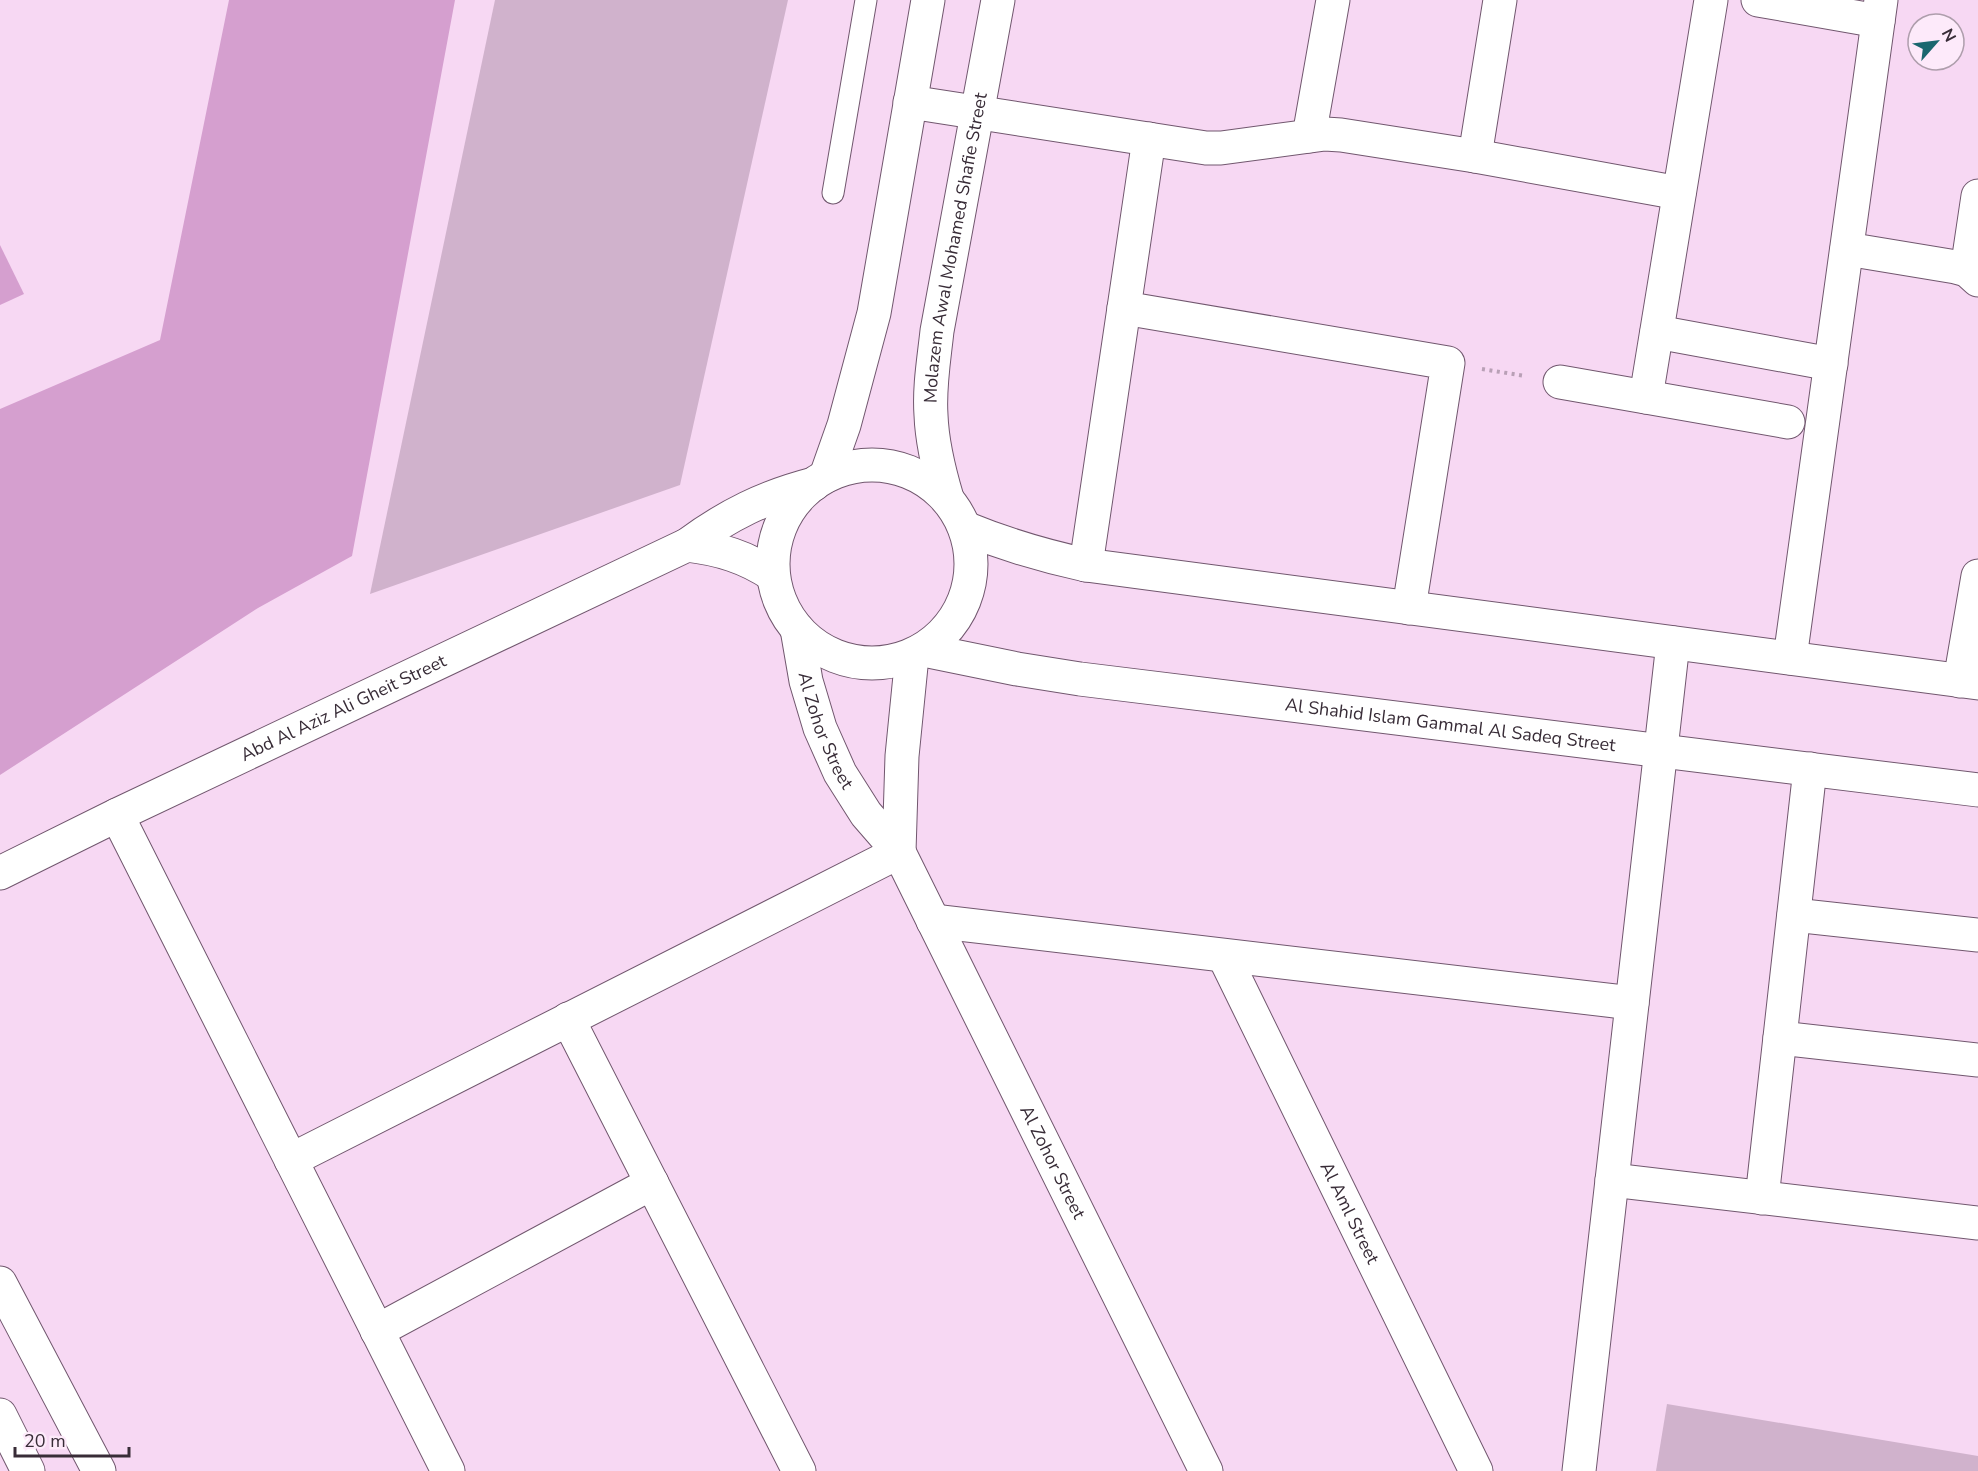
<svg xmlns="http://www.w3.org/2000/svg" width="1978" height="1471" viewBox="0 0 1978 1471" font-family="'Nunito Sans',sans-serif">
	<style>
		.green { fill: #d59fcf }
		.building { fill: #d0b2cc }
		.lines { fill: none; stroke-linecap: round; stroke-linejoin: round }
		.lane-casing { stroke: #71576e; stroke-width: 23 }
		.street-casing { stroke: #71576e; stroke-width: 35 }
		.secondary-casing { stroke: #71576e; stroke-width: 35 }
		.path { stroke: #b9a0b6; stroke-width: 4; stroke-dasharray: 3 4.5; stroke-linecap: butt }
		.lane { stroke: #fff; stroke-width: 21 }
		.street { stroke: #fff; stroke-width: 33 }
		.secondary { stroke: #fff; stroke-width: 33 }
		.labels { text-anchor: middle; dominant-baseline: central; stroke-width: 6; stroke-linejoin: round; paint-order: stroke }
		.street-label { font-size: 18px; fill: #382c37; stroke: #fdeafa }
	</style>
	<rect width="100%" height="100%" fill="#f7d8f3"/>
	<g class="green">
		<path d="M 229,0 L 455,0 L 352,556 L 258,608 L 0,775 L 0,409 L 160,340 Z"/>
		<path d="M 0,245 L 24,294 L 0,305 Z"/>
	</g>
	<g class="building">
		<path d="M 495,0 L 788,0 L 680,485 L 370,594 Z"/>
		<path d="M 1667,1404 L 1978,1456 L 1978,1471 L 1656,1471 Z"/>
	</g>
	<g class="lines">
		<defs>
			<path id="lane" d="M 833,193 L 866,0"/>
			<g id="street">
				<path d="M 1758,0 L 1878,21"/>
				<path d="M 910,102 L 1206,148 L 1221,148 L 1325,134 L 1341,135 L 1475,156 L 1679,193"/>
				<path d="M 1309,136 L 1333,0"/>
				<path d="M 1475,156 L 1500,0"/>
				<path d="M 1847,249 L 1956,267 L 1967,270 L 1978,280"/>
				<path d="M 1967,270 L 1978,196"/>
				<path d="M 1124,308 L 1448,363 L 1409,608"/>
				<path d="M 1657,332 L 1831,364"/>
				<path d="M 1560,382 L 1788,422"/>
				<path d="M 1646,397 L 1711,0"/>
				<path d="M 826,476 L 844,425 L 874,313 L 928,0"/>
				<path id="s1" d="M 947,498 C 939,471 932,444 931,415 C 929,387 934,359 937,331 L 998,0"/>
				<path d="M 687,545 C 720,549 746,557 773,575"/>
				<path d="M 1086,565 L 1149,139"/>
				<path d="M 1790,658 L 1881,0"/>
				<path d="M 1960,681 L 1978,576"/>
				<path d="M 117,815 L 448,1471"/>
				<path id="s2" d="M 0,873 L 117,815 L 687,545 C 728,515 764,497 814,484"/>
				<path d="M 1794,915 L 1978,935"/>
				<path d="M 933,921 L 1632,1003"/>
				<path id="s3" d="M 1224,956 L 1476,1471"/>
				<path d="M 568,1019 L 799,1471"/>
				<path d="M 1780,1038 L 1978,1060"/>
				<path d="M 291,1160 L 899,852"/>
				<path d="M 1612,1180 L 1978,1223"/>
				<path d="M 1762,1198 L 1810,769"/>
				<path d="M 377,1331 L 652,1183"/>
				<path d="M 1579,1471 L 1673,643"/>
			</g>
			<g id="secondary">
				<circle cx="872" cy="564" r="99"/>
				<path d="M 965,528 C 1004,544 1044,556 1086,565 L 1978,683"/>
				<path id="s4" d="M 797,629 L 806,681 L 820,728 L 840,773 L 866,814 L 899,852 L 1206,1471"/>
				<path id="s5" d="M 924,650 L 1017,669 L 1080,679 L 1978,790"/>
				<path d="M 899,852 L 902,756 L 912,656"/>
				<path d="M 0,1283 L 99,1471"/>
				<path d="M 0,1415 L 28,1471"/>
			</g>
		</defs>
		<use href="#lane" class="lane-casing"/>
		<use href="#street" class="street-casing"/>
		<use href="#secondary" class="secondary-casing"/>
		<path class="path" d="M 1482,369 L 1525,376"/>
		<use href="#lane" class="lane"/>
		<use href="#street" class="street"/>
		<use href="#secondary" class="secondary"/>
	</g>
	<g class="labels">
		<g class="street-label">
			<text stroke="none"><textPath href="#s1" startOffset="254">Molazem Awal Mohamed Shafie Street</textPath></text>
			<text stroke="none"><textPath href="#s2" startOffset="381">Abd Al Aziz Ali Gheit Street</textPath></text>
			<text stroke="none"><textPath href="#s5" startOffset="532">Al Shahid Islam Gammal Al Sadeq Street</textPath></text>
			<text stroke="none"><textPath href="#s4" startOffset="106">Al Zohor Street</textPath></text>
			<text stroke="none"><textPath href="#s4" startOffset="596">Al Zohor Street</textPath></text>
			<text stroke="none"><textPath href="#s3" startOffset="286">Al Aml Street</textPath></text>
		</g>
	</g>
	<g transform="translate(1936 42) rotate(62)"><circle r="28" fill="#fdeafa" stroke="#ae9eac" stroke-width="1.5"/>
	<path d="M0-4.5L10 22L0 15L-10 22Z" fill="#1a676f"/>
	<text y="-9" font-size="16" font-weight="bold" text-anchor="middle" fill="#382c37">N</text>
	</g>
	<path d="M15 1447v9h114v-9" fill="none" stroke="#382c37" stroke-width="3"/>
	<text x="24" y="1447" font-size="18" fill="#382c37" stroke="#fdeafa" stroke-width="4.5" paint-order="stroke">20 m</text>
</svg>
